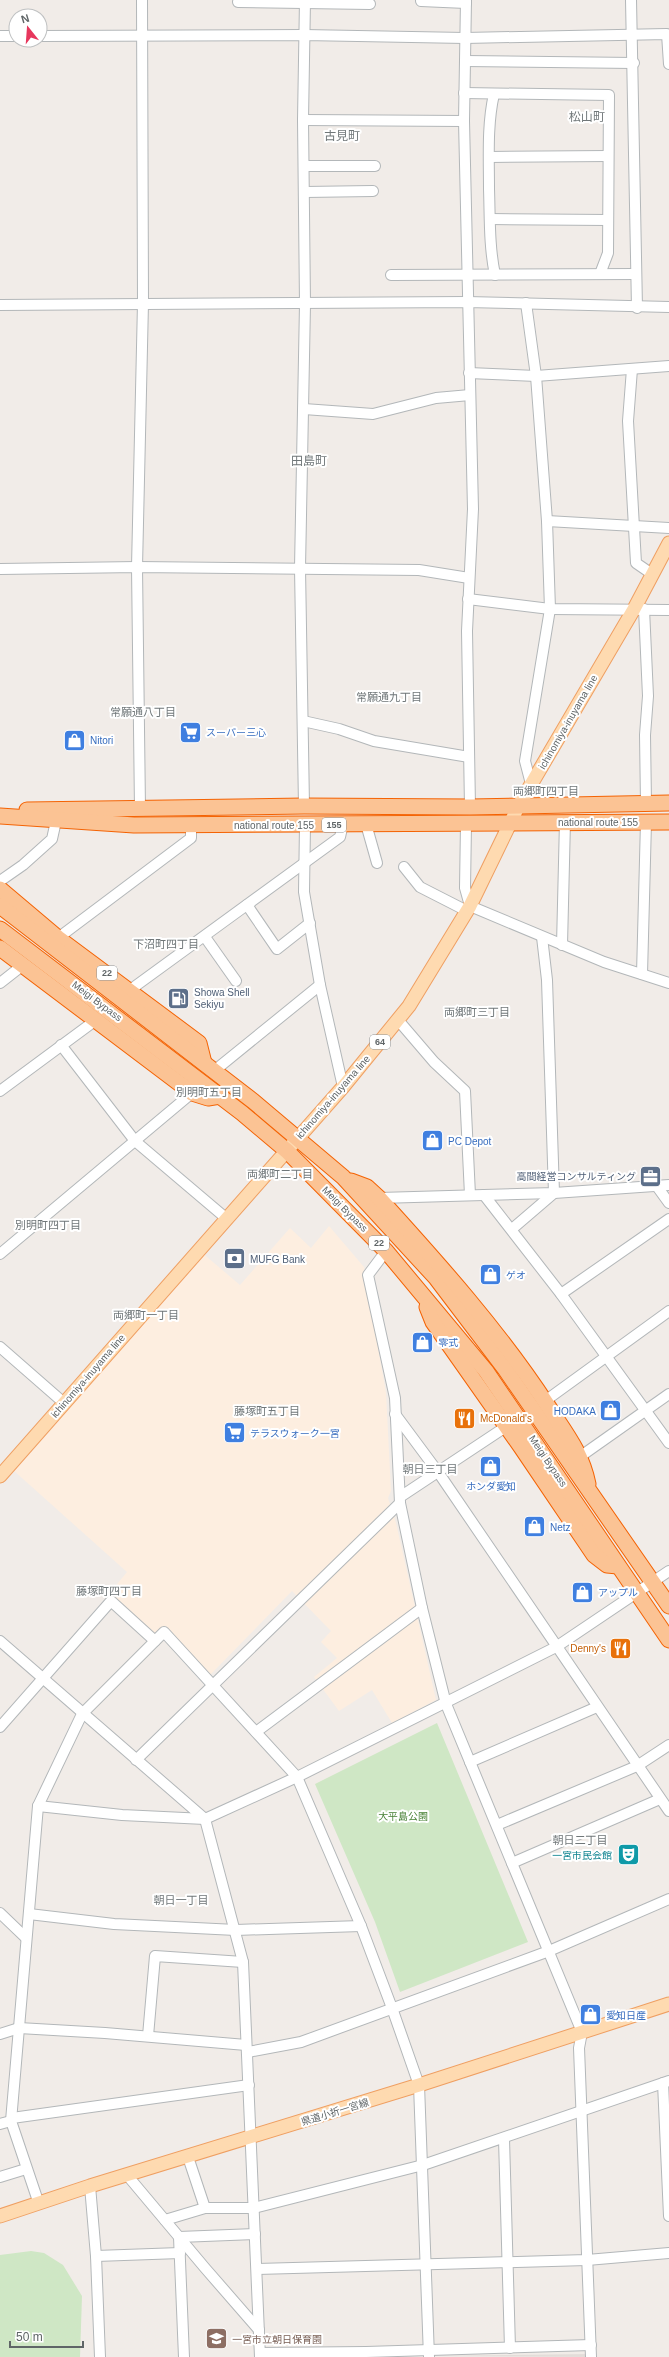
<svg xmlns="http://www.w3.org/2000/svg" width="669" height="2357" viewBox="0 0 669 2357" font-family="Helvetica,'Noto Sans JP',sans-serif">
	<style>
		.commercial { fill: #fdeee0 }
		.education { fill: #e3ddd9 }
		.green { fill: #cfe7c5 }
		.lines { fill: none; stroke-linecap: round; stroke-linejoin: round }
		.minor-casing { stroke: #b3b7b9; stroke-width: 12 }
		.major-casing { stroke: #ef9f62; stroke-width: 15 }
		.highway-casing { stroke: #f46304; stroke-width: 17 }
		.minor { stroke: #fff; stroke-width: 10 }
		.major { stroke: #fedab0; stroke-width: 13 }
		.highway { stroke: #fbc394; stroke-width: 15 }
		.labels { text-anchor: middle; dominant-baseline: central; stroke-width: 4; stroke-linejoin: round; paint-order: stroke }
		.shield { fill: #fff; stroke: #8f9395; stroke-width: 1 }
		.shield-label { font-size: 9px; font-weight: bold; fill: #5f6567 }
		.street-label { font-size: 10px; fill: #5f6567; stroke: #fff }
		.shop-label { font-size: 10px; fill: #366cbe; stroke: #fff; text-anchor: start }
		.service-label { font-size: 10px; fill: #4e5e75; stroke: #fff; text-anchor: start }
		.food-label { font-size: 10px; fill: #c56008; stroke: #fff; text-anchor: start }
		.park-label { font-size: 10px; fill: #478035; stroke: #fff }
		.culture-label { font-size: 10px; fill: #0d838f; stroke: #fff; text-anchor: end }
		.education-label { font-size: 10px; fill: #785e54; stroke: #fff; text-anchor: start }
		.neighbourhood-label { font-size: 11px; fill: #707779; stroke: #fff }
		.quarter-label { font-size: 12px; fill: #707779; stroke: #fff }
	</style>
	<rect width="100%" height="100%" fill="#f1ece8"/>
	<path class="commercial" d="M 329,1226 L 364,1267 L 386,1393 L 391,1491 L 388,1498 L 396,1523 L 436,1700 L 392,1723 L 372,1690 L 339,1711 L 314,1677 L 337,1658 L 321,1642 L 331,1631 L 292,1591 L 210,1675 L 166,1626 L 155,1636 L 109,1594 L 127,1572 L 13,1470 L 200,1251 L 240,1285 L 290,1228 L 311,1248 Z"/>
	<path class="education" d="M 589,2354 L 589,2357 L 435,2356 Z"/>
	<g class="green">
		<path d="M 437,1723 L 528,1942 L 400,1992 L 375,1922 L 315,1784 Z"/>
		<path d="M 31,2251 L 44,2253 L 63,2265 L 82,2296 L 80,2357 L 0,2357 L 0,2255 Z"/>
	</g>
	<g class="lines">
		<defs>
			<g id="minor">
				<path d="M 466,0 L 464,121 L 473,509 L 467,631 L 470,807"/>
				<path d="M 631,0 L 637,308"/>
				<path d="M 421,1 L 466,3"/>
				<path d="M 238,2 L 370,4"/>
				<path d="M 0,36 L 16,36"/>
				<path d="M 40,36 L 304,35 L 465,38 L 667,34 L 669,64"/>
				<path d="M 465,61 L 634,63"/>
				<path d="M 464,93 L 609,95 L 608,253 L 600,274"/>
				<path d="M 494,94 C 487,125 489,157 489,189 C 490,218 489,246 495,275"/>
				<path d="M 303,120 L 464,121"/>
				<path d="M 489,157 L 608,156"/>
				<path d="M 304,166 L 375,166"/>
				<path d="M 305,192 L 373,191"/>
				<path d="M 490,219 L 608,220"/>
				<path d="M 391,275 L 636,274"/>
				<path d="M 526,303 L 536,376 L 547,521 L 550,609 L 525,761 L 531,784"/>
				<path d="M 0,305 L 467,302 L 669,307"/>
				<path d="M 632,369 L 628,421 L 636,563 L 652,574"/>
				<path d="M 469,373 L 536,376 L 669,366"/>
				<path d="M 304,409 L 373,414 L 436,398 L 470,395"/>
				<path d="M 547,521 L 669,528"/>
				<path d="M 0,569 L 137,567 L 419,570 L 469,578"/>
				<path d="M 468,599 L 550,609 L 669,610"/>
				<path d="M 644,609 L 648,696 L 645,735 L 646,803"/>
				<path d="M 303,721 L 339,729 L 374,741 L 469,757"/>
				<path d="M 304,806 L 300,568 L 305,304 L 303,120 L 305,0"/>
				<path d="M 140,809 L 137,567 L 143,303 L 142,0"/>
				<path d="M 366,824 L 377,863"/>
				<path d="M 466,824 L 465,888 L 470,906 L 604,962 L 669,983"/>
				<path d="M 305,825 L 304,892 L 320,985 L 343,1087"/>
				<path d="M 404,867 L 420,887 L 467,911"/>
				<path d="M 0,881 L 23,865 L 52,839 L 56,821"/>
				<path d="M 247,905 L 277,949 L 310,923"/>
				<path d="M 205,937 L 236,981"/>
				<path d="M 58,938 L 191,838 L 191,825"/>
				<path d="M 562,945 L 565,821"/>
				<path d="M 642,974 L 646,822"/>
				<path d="M 0,983 L 23,965"/>
				<path d="M 130,990 L 340,837 L 343,824"/>
				<path d="M 398,1020 L 434,1062 L 465,1091 L 470,1195"/>
				<path d="M 61,1045 L 135,1141 L 227,1219"/>
				<path d="M 214,1071 L 320,985"/>
				<path d="M 0,1091 L 96,1020"/>
				<path d="M 656,1185 L 669,1203"/>
				<path d="M 484,1195 L 561,1294 L 669,1443"/>
				<path d="M 379,1198 L 554,1193 L 669,1185"/>
				<path d="M 512,1229 L 554,1193 L 547,980 L 542,937"/>
				<path d="M 386,1251 L 368,1275 L 395,1398 L 400,1503 L 422,1608 L 446,1704 L 582,2032 L 579,2048 L 591,2357"/>
				<path d="M 0,1254 L 192,1093"/>
				<path d="M 561,1294 L 669,1219"/>
				<path d="M 0,1347 L 64,1403"/>
				<path d="M 545,1401 L 669,1311"/>
				<path d="M 395,1414 L 438,1472 L 669,1811"/>
				<path d="M 581,1456 L 669,1394"/>
				<path d="M 400,1497 L 507,1426"/>
				<path d="M 0,1641 L 205,1819 L 243,1962 L 260,2357"/>
				<path d="M 0,1727 L 111,1601 L 155,1641"/>
				<path d="M 256,1732 L 422,1608"/>
				<path d="M 136,1760 L 400,1503"/>
				<path d="M 470,1762 L 597,1707"/>
				<path d="M 38,1806 L 122,1815 L 205,1819 L 297,1777 L 556,1647 L 669,1571"/>
				<path d="M 497,1825 L 637,1766 L 669,1745"/>
				<path d="M 512,1863 L 660,1799"/>
				<path d="M 0,1913 L 26,1938"/>
				<path d="M 29,1914 L 114,1924 L 236,1930 L 361,1926"/>
				<path d="M 0,2034 L 19,2028 L 105,2033 L 246,2045"/>
				<path d="M 148,2036 L 155,1956 L 243,1962"/>
				<path d="M 248,2052 L 301,2042 L 549,1951 L 669,1899"/>
				<path d="M 663,2083 L 669,2216"/>
				<path d="M 12,2118 L 249,2085"/>
				<path d="M 0,2124 L 11,2121"/>
				<path d="M 504,2139 L 510,2348"/>
				<path d="M 188,2157 L 205,2208"/>
				<path d="M 127,2175 L 205,2268 L 259,2330"/>
				<path d="M 0,2177 L 26,2169"/>
				<path d="M 90,2186 L 96,2256 L 100,2357"/>
				<path d="M 39,2204 L 11,2121 L 38,1806 L 82,1714 L 164,1632 L 297,1777 L 361,1926 L 392,2008 L 419,2085 L 429,2357"/>
				<path d="M 165,2220 L 205,2208 L 254,2208 L 423,2165 L 669,2081"/>
				<path d="M 96,2256 L 180,2253"/>
				<path d="M 257,2269 L 587,2260 L 669,2253"/>
				<path d="M 260,2353 L 366,2352 L 591,2345"/>
				<path d="M 184,2357 L 179,2237 L 255,2234"/>
			</g>
			<g id="major">
				<path d="M 0,1476 L 343,1087 L 409,1006 L 470,906 L 519,805 L 634,609 L 669,543"/>
				<path d="M 0,2216 L 90,2186 L 419,2085 L 669,2004"/>
			</g>
			<g id="highway">
				<path d="M 27,810 L 304,806 L 470,807 L 669,803"/>
				<path d="M 0,816 L 134,825 L 669,822"/>
				<path d="M 0,889 L 58,938 L 199,1043 L 204,1063"/>
				<path d="M 0,906 L 253,1101 L 343,1177 L 436,1278 L 505,1369 L 669,1606"/>
				<path d="M 0,929 L 242,1113 L 287,1151 L 386,1251 L 486,1371 L 669,1640"/>
				<path d="M 0,948 L 192,1093 L 208,1098 L 220,1096"/>
				<path d="M 351,1181 L 367,1187 L 379,1198 C 439,1264 499,1331 548,1406 C 566,1434 581,1451 588,1484"/>
				<path d="M 427,1307 L 433,1322 L 521,1447 L 594,1555 L 607,1565 L 618,1566"/>
			</g>
		</defs>
		<use href="#minor" class="minor-casing"/>
		<use href="#major" class="major-casing"/>
		<use href="#highway" class="highway-casing"/>
		<use href="#minor" class="minor"/>
		<use href="#major" class="major"/>
		<use href="#highway" class="highway"/>
	</g>
	<defs>
		<symbol id="supermarket-square" viewBox="-11 -11 22 22"><rect x="-9" y="-9" width="18" height="18" rx="4" fill="#3f7fe0" stroke="#fff"/><path d="M-6-5.5h2.5l.6 2H6L4.5 2H-2.5L-4.4-4H-6ZM-1.5 3.2a1.3 1.3 0 1 0 .1 0ZM3 3.2a1.3 1.3 0 1 0 .1 0Z" fill="#fff"/></symbol>
		<symbol id="shop-square" viewBox="-11 -11 22 22"><rect x="-9" y="-9" width="18" height="18" rx="4" fill="#3f7fe0" stroke="#fff"/><path d="M-5-2.5h2.3a2.7 3.5 0 0 1 5.4 0H5L5.5 6h-11ZM-1.5-2.5h3a1.5 2.3 0 0 0-3 0Z" fill="#fff"/></symbol>
		<symbol id="fuel-square" viewBox="-11 -11 22 22"><rect x="-9" y="-9" width="18" height="18" rx="4" fill="#5c6f8a" stroke="#fff"/><path d="M-5.5-6h7V0h2V4h1.3V-2.5L3-4.5l.8-.8L6-3V5H2.5V1h-1V6h-7ZM-4.2-4.7v3.2H.2V-4.7Z" fill="#fff"/></symbol>
		<symbol id="office-square" viewBox="-11 -11 22 22"><rect x="-9" y="-9" width="18" height="18" rx="4" fill="#5c6f8a" stroke="#fff"/><path d="M-6-3h4V-5.5h4V-3h4V5H-6ZM-1-4.5V-3h2v-1.5ZM-6 0V1H6V0Z" fill="#fff"/></symbol>
		<symbol id="bank-square" viewBox="-11 -11 22 22"><rect x="-9" y="-9" width="18" height="18" rx="4" fill="#5c6f8a" stroke="#fff"/><path d="M-6-4H6V4H-6ZM0-2.3a2.3 2.3 0 1 0 0 4.6a2.3 2.3 0 1 0 0-4.6Z" fill="#fff"/></symbol>
		<symbol id="restaurant-square" viewBox="-11 -11 22 22"><rect x="-9" y="-9" width="18" height="18" rx="4" fill="#e8710a" stroke="#fff"/><path d="M-5-6h1v4h1v-4h1v4h1v-4h1v5L-1.5 .5V6h-2V.5L-5-1ZM5-6V6H3V1.5H1.5Q1.5-4 5-6Z" fill="#fff"/></symbol>
		<symbol id="theatre-square" viewBox="-11 -11 22 22"><rect x="-9" y="-9" width="18" height="18" rx="4" fill="#0f9aa8" stroke="#fff"/><path d="M-5-5.5Q0-4 5-5.5V0Q5 5 0 6Q-5 5-5 0ZM-3.3-2.5H-1v1.5H-3.3ZM1-2.5H3.3v1.5H1ZM-2.8 1Q0 5.5 2.8 1Z" fill="#fff"/></symbol>
		<symbol id="school-square" viewBox="-11 -11 22 22"><rect x="-9" y="-9" width="18" height="18" rx="4" fill="#8d6e63" stroke="#fff"/><path d="M0-5L7-2L0 1L-7-2ZM-4 1L0 2.5L4 1V4Q0 6-4 4Z" fill="#fff"/></symbol>
	</defs>
	<g fill-rule="evenodd">
		<use href="#supermarket-square" x="178" y="720" width="25" height="25"/>
		<use href="#shop-square" x="62" y="728" width="25" height="25"/>
		<use href="#fuel-square" x="166" y="986" width="25" height="25"/>
		<use href="#shop-square" x="420" y="1128" width="25" height="25"/>
		<use href="#office-square" x="638" y="1164" width="25" height="25"/>
		<use href="#bank-square" x="222" y="1246" width="25" height="25"/>
		<use href="#shop-square" x="478" y="1262" width="25" height="25"/>
		<use href="#shop-square" x="410" y="1330" width="25" height="25"/>
		<use href="#shop-square" x="598" y="1398" width="25" height="25"/>
		<use href="#restaurant-square" x="452" y="1406" width="25" height="25"/>
		<use href="#supermarket-square" x="222" y="1420" width="25" height="25"/>
		<use href="#shop-square" x="478" y="1454" width="25" height="25"/>
		<use href="#shop-square" x="522" y="1514" width="25" height="25"/>
		<use href="#shop-square" x="570" y="1580" width="25" height="25"/>
		<use href="#restaurant-square" x="608" y="1636" width="25" height="25"/>
		<use href="#theatre-square" x="616" y="1842" width="25" height="25"/>
		<use href="#shop-square" x="578" y="2002" width="25" height="25"/>
		<use href="#school-square" x="204" y="2326" width="25" height="25"/>
	</g>
	<g class="labels">
		<g class="shield">
			<rect x="322" y="818" width="24" height="14" rx="3"/>
			<rect x="97" y="966" width="20" height="14" rx="3"/>
			<rect x="370" y="1035" width="20" height="14" rx="3"/>
			<rect x="369" y="1236" width="20" height="14" rx="3"/>
		</g>
		<g class="shield-label">
			<text x="334" y="825">155</text>
			<text x="107" y="973">22</text>
			<text x="380" y="1042">64</text>
			<text x="379" y="1243">22</text>
		</g>
		<g class="street-label">
			<text transform="translate(568 722) rotate(-60)">ichinomiya-inuyama line</text>
			<text x="598" y="822">national route 155</text>
			<text x="274" y="825">national route 155</text>
			<text transform="translate(97 1001) rotate(37)">Meigi Bypass</text>
			<text transform="translate(333 1097) rotate(-49)">ichinomiya-inuyama line</text>
			<text transform="translate(345 1209) rotate(45)">Meigi Bypass</text>
			<text transform="translate(88 1376) rotate(-49)">ichinomiya-inuyama line</text>
			<text transform="translate(548 1461) rotate(56)">Meigi Bypass</text>
			<text transform="translate(335 2112) rotate(-17)">県道小折一宮線</text>
		</g>
		<g class="shop-label">
			<text x="206" y="732">スーパー三心</text>
			<text x="90" y="740">Nitori</text>
			<text x="448" y="1141">PC Depot</text>
			<text x="506" y="1275">ゲオ</text>
			<text x="438" y="1342">零式</text>
			<text x="596" y="1411" text-anchor="end">HODAKA</text>
			<text x="250" y="1433">テラスウォーク一宮</text>
			<text x="491" y="1486" text-anchor="middle">ホンダ愛知</text>
			<text x="550" y="1527">Netz</text>
			<text x="598" y="1592">アップル</text>
			<text x="606" y="2015">愛知日産</text>
		</g>
		<g class="service-label">
			<text x="194" y="992">Showa Shell<tspan x="194" dy="12">Sekiyu</tspan></text>
			<text x="636" y="1176" text-anchor="end">高間経営コンサルティング</text>
			<text x="250" y="1259">MUFG Bank</text>
		</g>
		<g class="food-label">
			<text x="480" y="1418">McDonald's</text>
			<text x="606" y="1648" text-anchor="end">Denny's</text>
		</g>
		<g class="park-label">
			<text x="403" y="1816">大平島公園</text>
		</g>
		<g class="culture-label">
			<text x="612" y="1855">一宮市民会館</text>
		</g>
		<g class="education-label">
			<text x="232" y="2339">一宮市立朝日保育園</text>
		</g>
		<g class="neighbourhood-label">
			<text x="389" y="697">常願通九丁目</text>
			<text x="143" y="712">常願通八丁目</text>
			<text x="546" y="791">両郷町四丁目</text>
			<text x="166" y="944">下沼町四丁目</text>
			<text x="477" y="1012">両郷町三丁目</text>
			<text x="209" y="1092">別明町五丁目</text>
			<text x="280" y="1174">両郷町二丁目</text>
			<text x="48" y="1225">別明町四丁目</text>
			<text x="146" y="1315">両郷町一丁目</text>
			<text x="267" y="1411">藤塚町五丁目</text>
			<text x="430" y="1469">朝日三丁目</text>
			<text x="109" y="1591">藤塚町四丁目</text>
			<text x="580" y="1840">朝日二丁目</text>
			<text x="181" y="1900">朝日一丁目</text>
		</g>
		<g class="quarter-label">
			<text x="587" y="117">松山町</text>
			<text x="342" y="136">古見町</text>
			<text x="309" y="461">田島町</text>
		</g>
	</g>
	<g transform="translate(28 28) rotate(343)"><circle r="19" fill="#ffffff" stroke="#bfc1c2"/>
	<path d="M0-3L7 15L0 10L-7 15Z" fill="#e7375d"/>
	<text y="-6" font-size="11" font-weight="bold" text-anchor="middle" fill="#5f6567">N</text>
	</g>
	<path d="M10 2341v6h73v-6" fill="none" stroke="#5f6567" stroke-width="2"/>
	<text x="16" y="2341" font-size="12" fill="#5f6567" stroke="#ffffff" stroke-width="3" paint-order="stroke">50 m</text>
</svg>
